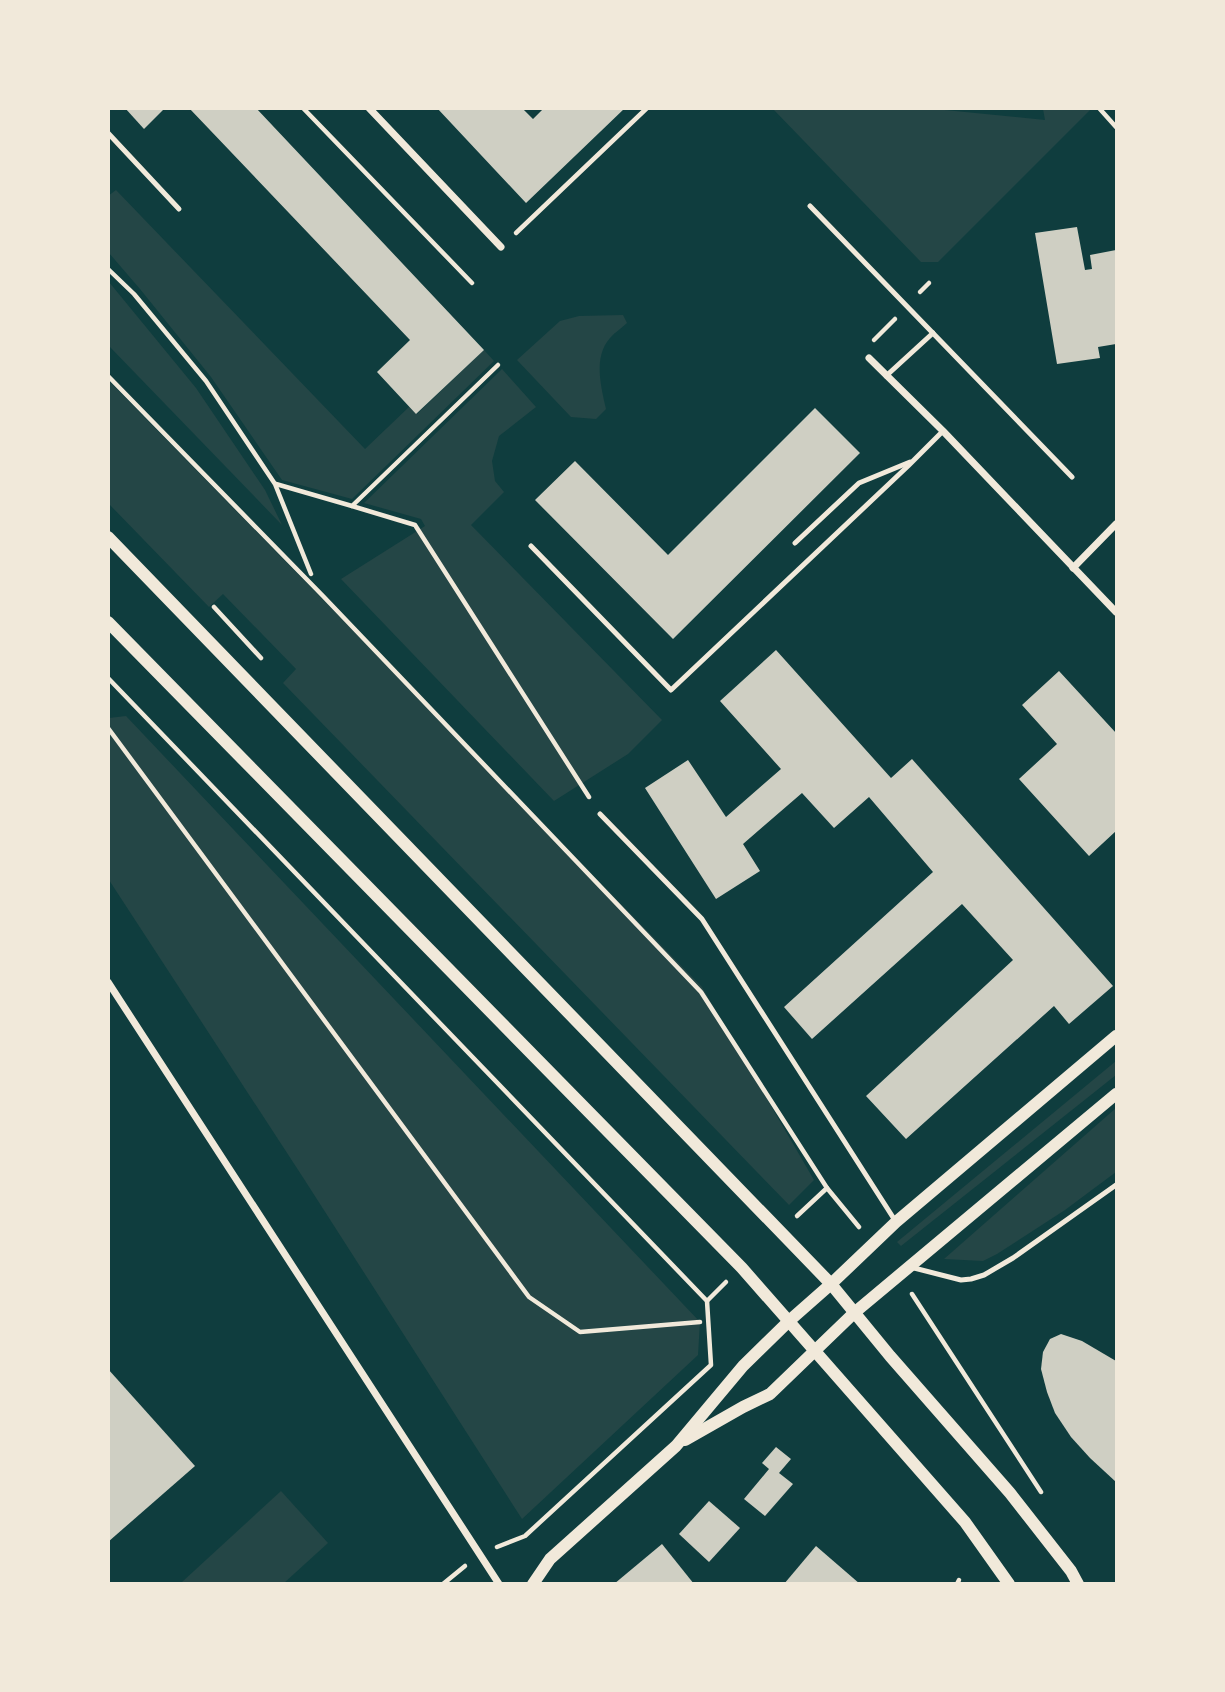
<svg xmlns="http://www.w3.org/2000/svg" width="1225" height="1692" viewBox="0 0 1225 1692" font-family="Arial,sans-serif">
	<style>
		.green { fill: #244646 }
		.building { fill: #cfcfc3 }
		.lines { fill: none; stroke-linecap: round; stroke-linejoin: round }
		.path { stroke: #f1e9da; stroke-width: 4.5 }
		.service { stroke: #f1e9da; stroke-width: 5 }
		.minor { stroke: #f1e9da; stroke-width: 7 }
		.tertiary { stroke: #f1e9da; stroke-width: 12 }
	</style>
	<rect width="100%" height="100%" fill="#0f3d3e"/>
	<g class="green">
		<path d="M 935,109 L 1045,120 L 1043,109 L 1091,109 L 938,262 L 921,262 L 773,109 Z"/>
		<path d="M 116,190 L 365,449 L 409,407 L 417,414 L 484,350 L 494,361 L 352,499 L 282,480 L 211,377 L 140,289 L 109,253 L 108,196 Z"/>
		<path d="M 109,282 L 196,388 L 265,490 L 282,525 L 109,346 Z"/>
		<path d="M 623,315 L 627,323 C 622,328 615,332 610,338 C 593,357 601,386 606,409 L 596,419 L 571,417 L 517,360 L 560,321 L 579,316 Z"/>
		<path d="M 502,369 L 536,407 L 499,436 L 492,461 L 495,481 L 504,492 L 471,525 L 662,720 L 628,754 L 554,801 L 341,579 L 425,526 L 421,519 L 364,503 Z"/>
		<path d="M 108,380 L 702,987 L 814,1180 L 789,1205 L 283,683 L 296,669 L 223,594 L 209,607 L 109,504 Z"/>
		<path d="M 126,716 L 700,1322 L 698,1355 L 522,1519 L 304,1179 L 109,880 L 109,718 Z"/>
		<path d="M 1116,1061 L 1116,1075 L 901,1246 L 897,1242 Z"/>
		<path d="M 1116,1108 L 1116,1172 L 1065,1210 L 997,1254 L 983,1261 L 944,1259 Z"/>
		<path d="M 281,1491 L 328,1543 L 284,1583 L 183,1583 L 182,1582 Z"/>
	</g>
	<g class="building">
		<path d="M 125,108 L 165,108 L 144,129 Z"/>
		<path d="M 189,108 L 256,108 L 484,350 L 416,414 L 377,372 L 410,340 Z"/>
		<path d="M 437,108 L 522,108 L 533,119 L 544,108 L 625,108 L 526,203 Z"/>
		<path d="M 1077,227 L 1085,270 L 1092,269 L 1090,255 L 1116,250 L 1116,344 L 1098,347 L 1100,358 L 1057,364 L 1035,233 Z"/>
		<path d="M 815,408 L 860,453 L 673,639 L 535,500 L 575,461 L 668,555 Z"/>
		<path d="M 776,650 L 891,778 L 912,759 L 1113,986 L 1069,1024 L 1054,1006 L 906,1139 L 866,1096 L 1013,960 L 962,904 L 812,1039 L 784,1007 L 933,872 L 869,797 L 834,828 L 802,793 L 743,844 L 760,871 L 716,899 L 645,788 L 688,760 L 726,817 L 781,769 L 720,701 Z"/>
		<path d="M 1059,671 L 1116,733 L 1116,831 L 1089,856 L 1019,779 L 1057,744 L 1022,705 Z"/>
		<path d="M 1061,1334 L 1082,1341 L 1116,1361 L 1116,1482 L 1090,1458 L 1071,1437 L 1055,1413 L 1047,1392 L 1041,1369 L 1043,1352 L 1050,1339 Z"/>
		<path d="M 108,1369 L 195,1466 L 108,1542 Z"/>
		<path d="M 776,1447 L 791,1459 L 779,1473 L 793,1484 L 765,1516 L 744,1499 L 769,1469 L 762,1463 Z"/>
		<path d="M 709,1501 L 740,1528 L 709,1562 L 679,1534 Z"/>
		<path d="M 662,1544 L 694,1584 L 614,1584 Z"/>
		<path d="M 816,1546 L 860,1584 L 784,1584 Z"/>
	</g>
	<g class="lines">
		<g class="path">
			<path d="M 303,108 L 472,283"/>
			<path d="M 1099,108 L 1116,127"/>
			<path d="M 516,233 L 647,108"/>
			<path d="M 108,269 L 134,294 L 206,381 L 275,484 L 311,574"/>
			<path d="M 920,292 L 929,283"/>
			<path d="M 874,340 L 895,319"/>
			<path d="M 108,376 L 323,596 L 701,992 L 827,1188 L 859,1227"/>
			<path d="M 276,484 L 352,506 L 498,365"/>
			<path d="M 352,506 L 415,525 L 589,797"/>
			<path d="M 214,607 L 261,658"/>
			<path d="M 108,678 L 707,1301 L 711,1365 L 525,1536 L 497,1547"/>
			<path d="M 108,728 L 529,1297 L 580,1332 L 700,1322"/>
			<path d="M 797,1216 L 827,1188"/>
			<path d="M 912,1294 L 1041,1492"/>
			<path d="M 707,1301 L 726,1282"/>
			<path d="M 443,1584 L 465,1566"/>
			<path d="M 957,1584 L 959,1580"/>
		</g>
		<g class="service">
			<path d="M 108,133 L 179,209"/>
			<path d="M 810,206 L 1072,477"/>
			<path d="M 886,376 L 933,333"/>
			<path d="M 795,543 L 859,483 L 910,462"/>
			<path d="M 531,546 L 671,690 L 908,466 L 943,431"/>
			<path d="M 600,814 L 702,919 L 896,1222"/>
			<path d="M 910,1267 L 961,1280 L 971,1279 L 984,1275 L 1013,1258 L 1116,1185"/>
		</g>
		<g class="minor">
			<path d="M 369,108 L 501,247"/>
			<path d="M 869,358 L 943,431 L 1116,612"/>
			<path d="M 1073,568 L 1116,524"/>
			<path d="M 108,982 L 499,1584"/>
		</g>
		<g class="tertiary">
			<path d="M 108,537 L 831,1284 L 890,1356 L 1010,1493 L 1071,1571 L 1078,1584"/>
			<path d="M 108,622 L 742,1268 L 965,1522 L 1009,1584"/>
			<path d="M 685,1440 L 743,1407 L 770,1394 L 854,1313 L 1116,1094"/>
			<path d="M 533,1584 L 550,1559 L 676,1446 L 743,1366 L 789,1321 L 831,1284 L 896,1222 L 1116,1036"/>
		</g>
	</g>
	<rect width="1225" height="1692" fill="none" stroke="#f1e9da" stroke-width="220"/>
</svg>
